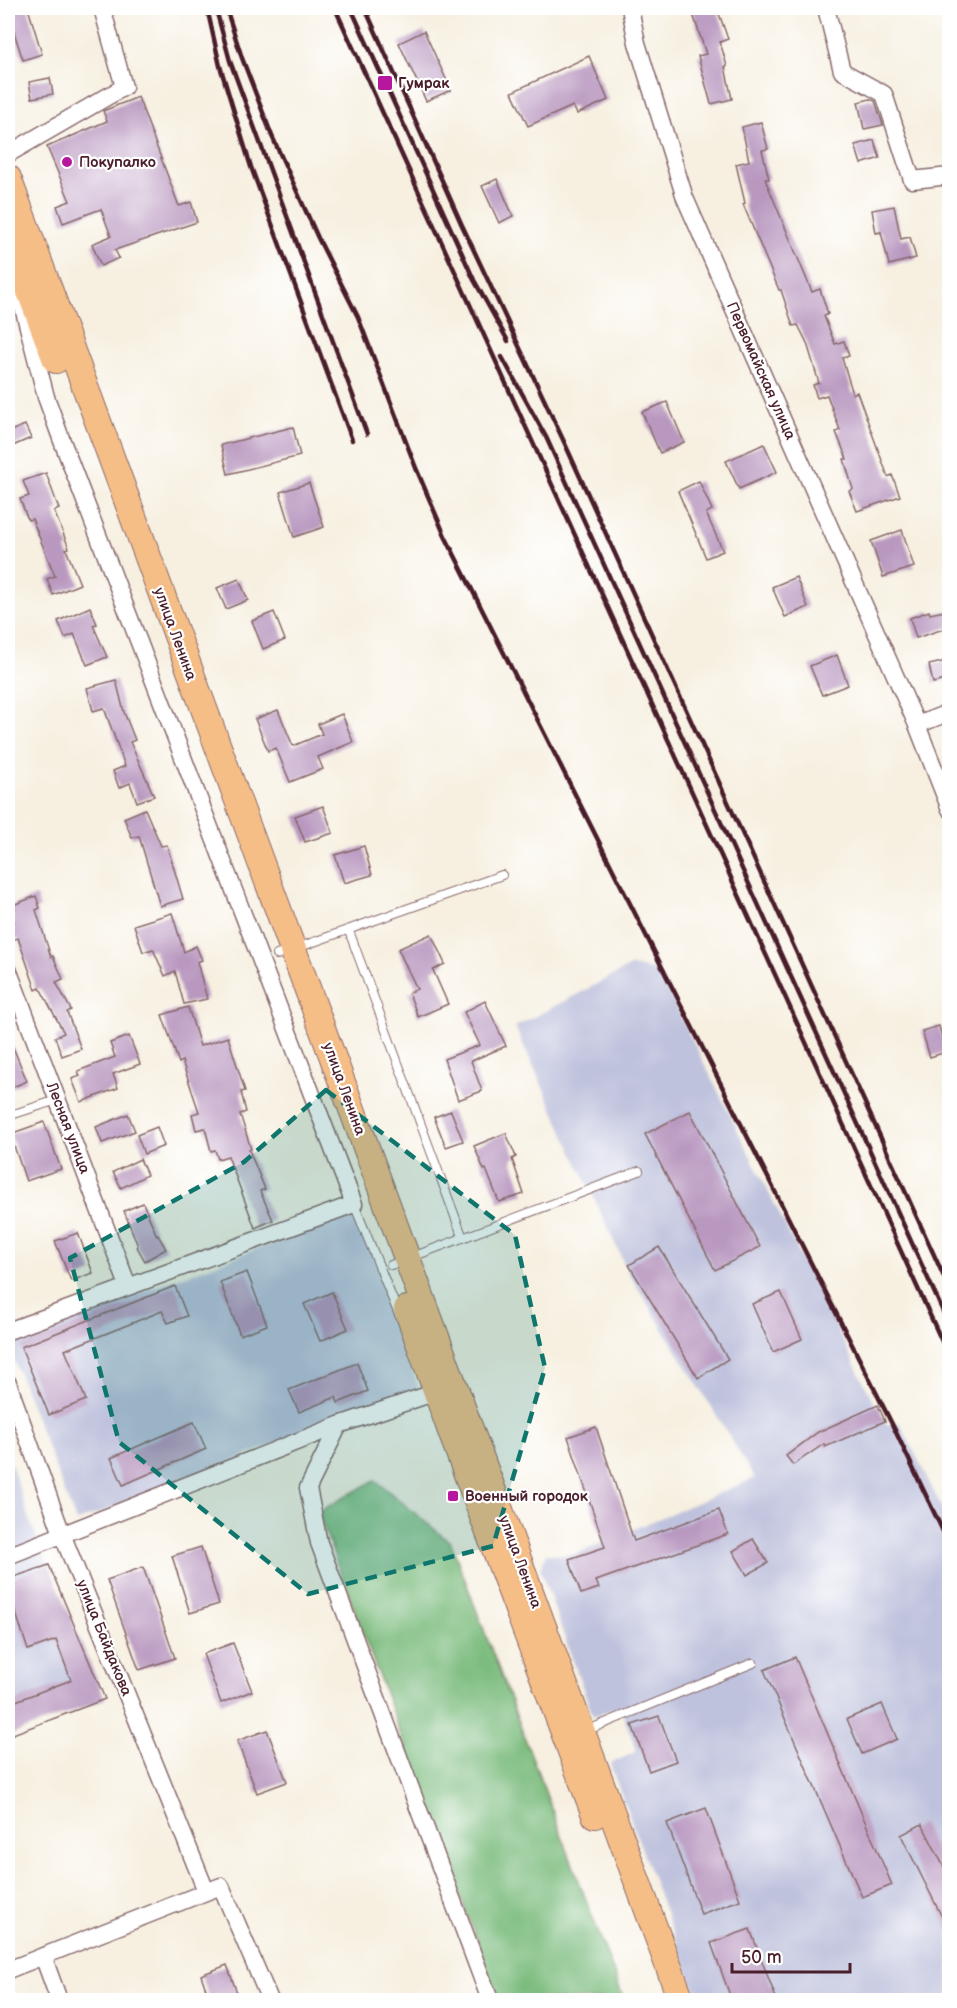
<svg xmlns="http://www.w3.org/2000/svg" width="957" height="2008" viewBox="0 0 957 2008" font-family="'Balsamiq Sans',sans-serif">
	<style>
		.industrial { fill: #bfc2dd }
		.forest { fill: #7cbc7e; stroke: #636e54; stroke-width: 1.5 }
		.building { fill: #b998c0 }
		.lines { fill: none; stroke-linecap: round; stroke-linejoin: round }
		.service-casing { stroke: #87686b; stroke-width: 10 }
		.minor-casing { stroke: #87686b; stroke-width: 19 }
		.primary-casing { stroke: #87686b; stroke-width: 28 }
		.service { stroke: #fff; stroke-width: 8 }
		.minor { stroke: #fff; stroke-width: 16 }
		.primary { stroke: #f6be87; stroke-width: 26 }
		.rail { stroke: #4a1f2b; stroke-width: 4.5 }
		.marked { fill: #0f766e; fill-opacity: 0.2; stroke: #0f766e; stroke-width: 4.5; stroke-dasharray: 12 8; stroke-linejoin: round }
		.poi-dot { fill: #b5179e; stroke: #fff; stroke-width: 2 }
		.labels { text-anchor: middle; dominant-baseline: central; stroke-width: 4.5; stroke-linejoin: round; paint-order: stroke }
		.poi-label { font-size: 15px; font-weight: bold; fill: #4a1f2b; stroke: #fff; text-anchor: start }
		.street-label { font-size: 15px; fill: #4a1f2b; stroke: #fff }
	</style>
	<rect width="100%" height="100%" fill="#fff"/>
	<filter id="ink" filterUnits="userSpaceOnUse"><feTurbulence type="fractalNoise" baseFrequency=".0167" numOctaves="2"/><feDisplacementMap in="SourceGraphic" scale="12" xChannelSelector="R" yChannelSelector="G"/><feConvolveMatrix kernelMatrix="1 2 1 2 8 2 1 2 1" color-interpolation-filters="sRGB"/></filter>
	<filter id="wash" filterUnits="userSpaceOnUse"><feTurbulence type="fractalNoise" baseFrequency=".008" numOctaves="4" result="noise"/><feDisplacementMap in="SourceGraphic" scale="24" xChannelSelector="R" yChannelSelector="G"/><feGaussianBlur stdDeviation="1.35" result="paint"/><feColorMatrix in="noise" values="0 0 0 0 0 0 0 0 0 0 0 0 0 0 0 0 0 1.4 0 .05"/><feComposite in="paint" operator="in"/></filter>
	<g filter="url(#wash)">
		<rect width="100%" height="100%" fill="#f7f0e1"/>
		<g class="industrial">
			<path d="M 631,966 L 658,971 L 874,1403 L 887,1425 L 900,1423 L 949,1522 L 949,2000 L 698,2000 L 610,1764 L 637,1751 L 620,1707 L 593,1716 L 540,1569 L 546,1554 L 572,1555 L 755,1478 L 628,1272 L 515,1027 Z"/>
			<path d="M 349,1215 L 368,1233 L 418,1388 L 76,1522 L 8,1345 L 8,1341 Z"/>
			<path d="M 8,1454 L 29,1519 L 105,1699 L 8,1736 Z"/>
		</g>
		<path class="forest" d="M 375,1480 L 451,1543 L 624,2000 L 499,2000 L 318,1512 Z"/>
		<g id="blocks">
			<g class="building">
				<path d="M 8,8 L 28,8 L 42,54 L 23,60 L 11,23 L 8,24 Z"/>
				<path d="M 691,8 L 717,8 L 728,39 L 720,42 L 727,66 L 725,67 L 732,99 L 711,104 L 698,56 L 706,54 Z"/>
				<path d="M 424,31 L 451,90 L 426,101 L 399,43 Z"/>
				<path d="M 589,56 L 608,100 L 577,114 L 573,106 L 528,126 L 512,92 Z"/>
				<path d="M 50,78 L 53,94 L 32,98 L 29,82 Z"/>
				<path d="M 138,97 L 179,206 L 191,202 L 197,222 L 115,250 L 119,258 L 101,266 L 92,244 L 111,236 L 101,209 L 63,223 L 57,206 L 70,201 L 47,147 L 107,121 L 103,111 Z"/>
				<path d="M 870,99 L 875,101 L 883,125 L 864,129 L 858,102 Z"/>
				<path d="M 761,122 L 768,149 L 762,150 L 769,179 L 765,179 L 812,292 L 820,289 L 828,314 L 824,316 L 835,344 L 844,341 L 849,356 L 842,358 L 853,394 L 857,392 L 888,477 L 892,475 L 900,496 L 857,511 L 849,491 L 853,489 L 844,459 L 847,459 L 836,432 L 840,430 L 827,395 L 817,398 L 813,385 L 819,383 L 807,343 L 798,325 L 793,326 L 781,290 L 779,290 L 743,204 L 745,203 L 736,164 L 749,161 L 742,127 Z"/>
				<path d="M 874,140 L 880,158 L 861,164 L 855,145 Z"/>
				<path d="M 497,179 L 513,216 L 499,223 L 482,186 Z"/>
				<path d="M 894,206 L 901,239 L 910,237 L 916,258 L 889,265 L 881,232 L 876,233 L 872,210 Z"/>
				<path d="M 667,402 L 684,442 L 660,453 L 642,412 Z"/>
				<path d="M 25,425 L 31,438 L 8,448 L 8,432 Z"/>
				<path d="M 293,427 L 300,456 L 228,474 L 221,445 Z"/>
				<path d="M 764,444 L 777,472 L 739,489 L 726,461 Z"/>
				<path d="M 46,473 L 59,509 L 54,511 L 69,548 L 66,549 L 80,584 L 53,595 L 47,579 L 55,576 L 32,519 L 28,520 L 20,499 L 29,496 L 23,481 Z"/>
				<path d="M 699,481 L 712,510 L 706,513 L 723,551 L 706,558 L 678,491 Z"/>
				<path d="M 309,483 L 324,527 L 294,537 L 280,492 Z"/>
				<path d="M 902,530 L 914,567 L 883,577 L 871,541 Z"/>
				<path d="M 796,577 L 808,607 L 785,617 L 772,587 Z"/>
				<path d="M 239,579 L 248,600 L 226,609 L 217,588 Z"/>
				<path d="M 90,607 L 97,624 L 93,625 L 107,657 L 87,665 L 74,634 L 65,638 L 58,621 Z"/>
				<path d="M 950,610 L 950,627 L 916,638 L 910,618 L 929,611 L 930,614 Z"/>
				<path d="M 274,612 L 285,640 L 263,649 L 252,621 Z"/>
				<path d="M 837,655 L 848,685 L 822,695 L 810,666 Z"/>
				<path d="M 950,660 L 950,679 L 933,683 L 929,665 Z"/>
				<path d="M 116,680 L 124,712 L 135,740 L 130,742 L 154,796 L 137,802 L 130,783 L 119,788 L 113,771 L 125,766 L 104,708 L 93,711 L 87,688 Z"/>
				<path d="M 278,710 L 293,746 L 322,734 L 318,724 L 342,714 L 353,742 L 318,757 L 323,769 L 290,782 L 276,748 L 268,751 L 255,719 Z"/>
				<path d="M 323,806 L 333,833 L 305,842 L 295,816 Z"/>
				<path d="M 145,809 L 161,846 L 167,845 L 183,899 L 160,906 L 139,836 L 132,838 L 124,818 Z"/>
				<path d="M 364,846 L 372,875 L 344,883 L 335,855 Z"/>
				<path d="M 36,896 L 40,908 L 36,910 L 51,957 L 53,956 L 63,979 L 56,982 L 71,1010 L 67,1012 L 81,1049 L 62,1056 L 55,1037 L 64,1033 L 40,988 L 36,990 L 18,938 L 11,940 L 8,930 L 8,924 L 14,922 L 8,907 Z"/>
				<path d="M 172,913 L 184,952 L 196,946 L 202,960 L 197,962 L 207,999 L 184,1004 L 175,971 L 165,976 L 153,949 L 143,952 L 134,925 Z"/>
				<path d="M 431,934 L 445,964 L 433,970 L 448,1004 L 418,1017 L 409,993 L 417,989 L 398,949 Z"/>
				<path d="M 485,1001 L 506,1046 L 471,1061 L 482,1091 L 458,1100 L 444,1059 L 480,1045 L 464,1012 Z"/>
				<path d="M 188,1007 L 200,1046 L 228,1037 L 245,1091 L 241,1092 L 246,1112 L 240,1114 L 251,1149 L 249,1150 L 265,1189 L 260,1191 L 273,1220 L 255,1228 L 228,1156 L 218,1159 L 215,1150 L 211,1151 L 205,1128 L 196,1130 L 192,1114 L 199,1112 L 182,1061 L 179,1063 L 162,1015 Z"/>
				<path d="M 939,1026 L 946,1052 L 930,1057 L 922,1031 Z"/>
				<path d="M 8,1035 L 27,1081 L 8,1089 Z"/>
				<path d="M 129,1036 L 140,1064 L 113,1074 L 118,1088 L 81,1102 L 72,1079 L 80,1076 L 78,1071 L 115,1057 L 110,1043 Z"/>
				<path d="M 451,1111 L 463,1141 L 446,1147 L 434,1117 Z"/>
				<path d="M 690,1111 L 760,1247 L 715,1270 L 645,1134 Z"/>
				<path d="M 128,1114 L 135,1131 L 102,1143 L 96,1127 Z"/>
				<path d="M 44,1122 L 61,1169 L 26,1181 L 10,1134 Z"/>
				<path d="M 157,1127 L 164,1146 L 144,1154 L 137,1135 Z"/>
				<path d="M 506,1133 L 516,1157 L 512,1159 L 524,1194 L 499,1202 L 486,1169 L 484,1170 L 474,1146 Z"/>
				<path d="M 140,1159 L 147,1175 L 121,1188 L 113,1172 Z"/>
				<path d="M 143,1203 L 157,1236 L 158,1235 L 166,1249 L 145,1261 L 137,1247 L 138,1246 L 124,1211 Z"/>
				<path d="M 78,1233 L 93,1273 L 71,1281 L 55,1241 Z"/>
				<path d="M 659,1247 L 728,1359 L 698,1378 L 629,1265 Z"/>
				<path d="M 247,1272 L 267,1325 L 240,1335 L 220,1282 Z"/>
				<path d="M 175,1286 L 187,1316 L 168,1323 L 162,1311 L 65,1350 L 86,1400 L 49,1415 L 21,1347 Z"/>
				<path d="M 332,1292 L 348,1329 L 320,1341 L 304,1304 Z"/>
				<path d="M 781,1292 L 802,1339 L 773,1352 L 752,1304 Z"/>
				<path d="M 357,1363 L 368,1391 L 338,1403 L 336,1397 L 299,1412 L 289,1390 Z"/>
				<path d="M 878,1405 L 885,1421 L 825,1447 L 824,1444 L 793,1465 L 786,1456 L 818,1432 Z"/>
				<path d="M 194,1422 L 206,1449 L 123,1485 L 111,1458 Z"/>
				<path d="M 596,1427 L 634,1541 L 719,1510 L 728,1534 L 596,1581 L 599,1588 L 581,1594 L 569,1559 L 605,1547 L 568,1437 Z"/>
				<path d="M 753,1539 L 768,1563 L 747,1575 L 733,1551 Z"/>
				<path d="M 201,1547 L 219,1604 L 190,1613 L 172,1556 Z"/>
				<path d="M 49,1565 L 105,1699 L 8,1736 L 8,1704 L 71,1680 L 56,1640 L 28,1650 L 8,1589 L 8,1579 Z"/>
				<path d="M 143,1567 L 175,1658 L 139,1670 L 107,1580 Z"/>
				<path d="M 233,1643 L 252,1691 L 221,1703 L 203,1654 Z"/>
				<path d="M 795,1657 L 892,1885 L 862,1897 L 764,1670 Z"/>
				<path d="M 882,1704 L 897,1739 L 862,1754 L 847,1719 Z"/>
				<path d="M 659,1716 L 676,1761 L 649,1771 L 632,1725 Z"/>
				<path d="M 267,1730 L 287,1782 L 257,1793 L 237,1741 Z"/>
				<path d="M 706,1808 L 740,1900 L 701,1914 L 667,1823 Z"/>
				<path d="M 922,1824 L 950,1879 L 950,1933 L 901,1835 Z"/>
				<path d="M 750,1929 L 777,2001 L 732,2001 L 711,1943 Z"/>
				<path d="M 227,1965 L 240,2001 L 210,2001 L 201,1975 Z"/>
			</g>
		</g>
	</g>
	<g filter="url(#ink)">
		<use href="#blocks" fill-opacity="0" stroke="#87686b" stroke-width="1.5"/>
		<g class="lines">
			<defs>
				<g id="service">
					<path d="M 349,931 L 463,1238"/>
					<path d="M 277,955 L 502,875"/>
					<path d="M 8,1116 L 57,1100"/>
					<path d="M 354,1204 L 399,1315"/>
					<path d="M 391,1265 L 639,1171"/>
					<path d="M 583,1732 L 753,1663"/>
				</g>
				<g id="minor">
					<path d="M 630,8 L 637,43 L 685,198 L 917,725 L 950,809"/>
					<path d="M 826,8 L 842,71 L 884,94 L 912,180 L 950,176"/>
					<path d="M 8,154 L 124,87 L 102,8"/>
					<path d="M 917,725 L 950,712"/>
					<path d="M 8,969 L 128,1286"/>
					<path d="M 8,1331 L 354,1204 L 62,441 L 46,397 L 18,288"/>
					<path d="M 8,1383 L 62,1534 L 206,1891"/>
					<path d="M 339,1425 L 308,1488 L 319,1543 L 490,2000"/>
					<path d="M 8,1556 L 339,1425 L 445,1389"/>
					<path d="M 43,1956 L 59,2000"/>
					<path d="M 8,1970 L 221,1886 L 270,2000"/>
				</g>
				<g id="primary">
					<path d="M 8,178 L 681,2000"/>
					<path d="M 8,234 L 56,360"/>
					<path d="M 407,1309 L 453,1437 L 595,1815"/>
				</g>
			</defs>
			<use href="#service" class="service-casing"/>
			<use href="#minor" class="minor-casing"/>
			<use href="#primary" class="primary-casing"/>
			<use href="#service" class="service"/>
			<use href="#minor" class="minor"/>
			<use href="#primary" class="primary"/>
			<g class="rail">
				<path d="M 207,8 L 220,66 L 251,167 L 352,440"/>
				<path d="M 226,8 L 242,58 L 272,136 L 318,238 L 358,317 L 416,468 L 445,536 L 892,1424 L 950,1546"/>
				<path d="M 335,8 L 950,1359"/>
				<path d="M 351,8 L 474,280 L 508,341"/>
				<path d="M 365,8 L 461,223 L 566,446 L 950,1290"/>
				<path d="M 217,13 L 230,61 L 367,434"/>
				<path d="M 502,357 L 546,437 L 950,1327"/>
			</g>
		</g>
	</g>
	<path class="marked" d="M 326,1090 L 515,1235 L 545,1368 L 493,1546 L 308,1594 L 119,1442 L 70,1258 L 244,1162 Z"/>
	<g class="poi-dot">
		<rect x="377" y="75" width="16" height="16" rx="3"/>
		<circle cx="67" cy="162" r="6"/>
		<rect x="447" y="1490" width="12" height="12" rx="3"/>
	</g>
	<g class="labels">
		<g class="poi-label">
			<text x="398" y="83">Гумрак</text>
			<text x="79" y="162">Покупалко</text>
			<text x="465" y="1496">Военный городок</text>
		</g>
		<g class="street-label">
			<text transform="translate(761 371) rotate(66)">Первомайская улица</text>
			<text transform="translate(175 634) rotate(70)">улица Ленина</text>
			<text transform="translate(344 1089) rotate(70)">улица Ленина</text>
			<text transform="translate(68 1128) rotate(69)">Лесная улица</text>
			<text transform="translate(520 1562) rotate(70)">улица Ленина</text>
			<text transform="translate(104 1638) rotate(68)">улица Байдакова</text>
		</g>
	</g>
	<rect width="957" height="2008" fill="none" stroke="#fff" stroke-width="30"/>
	<path d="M732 1963v9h118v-9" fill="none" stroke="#4a1f2b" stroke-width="3"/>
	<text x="741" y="1963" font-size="18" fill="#4a1f2b" stroke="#ffffff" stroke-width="4.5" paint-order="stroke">50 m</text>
</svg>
